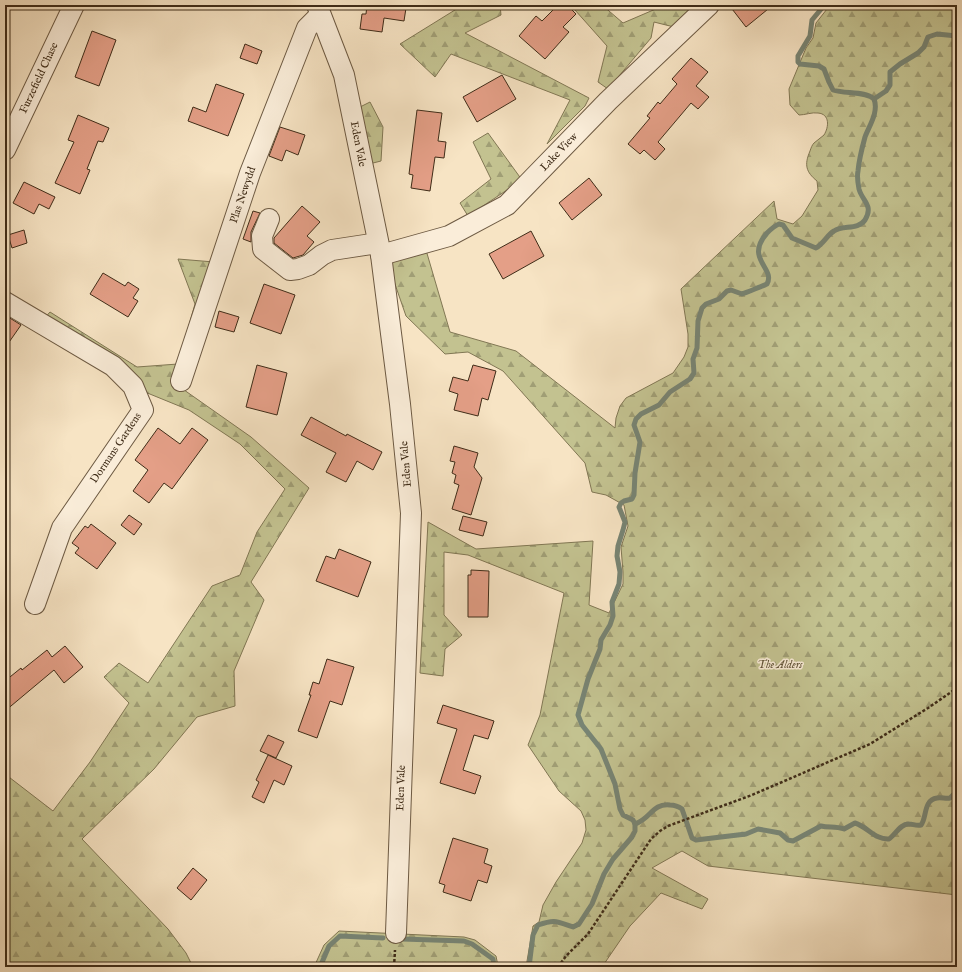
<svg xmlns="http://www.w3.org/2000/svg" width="962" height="972" viewBox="0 0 962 972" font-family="'IM FELL English',serif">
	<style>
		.forest { fill: url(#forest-firs); stroke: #817754 }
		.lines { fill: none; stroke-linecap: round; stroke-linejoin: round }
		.stream { stroke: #788473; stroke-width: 5 }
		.building { fill: #e49f87; stroke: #3f2c18 }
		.minor-casing { stroke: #6d5a43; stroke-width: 22 }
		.path { stroke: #3f2c18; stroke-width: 2.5; stroke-dasharray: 3 2; stroke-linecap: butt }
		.minor { stroke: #faedd9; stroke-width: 20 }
		.labels { text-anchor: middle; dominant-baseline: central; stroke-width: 3; stroke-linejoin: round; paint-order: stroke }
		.street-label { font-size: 11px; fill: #3f2c18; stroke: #faedd9 }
		.park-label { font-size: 11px; font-style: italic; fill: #605236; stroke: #faedd9 }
	</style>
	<defs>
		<pattern id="forest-firs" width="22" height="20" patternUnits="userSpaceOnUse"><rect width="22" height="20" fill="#c3c290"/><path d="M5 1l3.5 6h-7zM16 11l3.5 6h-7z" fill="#a09e75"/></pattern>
	</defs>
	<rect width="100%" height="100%" fill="#f7e4c4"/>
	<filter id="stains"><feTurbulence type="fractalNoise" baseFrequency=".005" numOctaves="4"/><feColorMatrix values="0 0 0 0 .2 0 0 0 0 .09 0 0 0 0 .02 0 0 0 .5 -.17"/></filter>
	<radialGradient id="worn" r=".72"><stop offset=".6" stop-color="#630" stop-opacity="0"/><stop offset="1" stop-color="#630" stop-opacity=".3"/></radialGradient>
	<g class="forest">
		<path d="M 463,5 L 500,5 L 501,15 L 465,33 L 589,98 L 585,106 L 547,144 L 570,100 L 451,54 L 435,77 L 400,44 Z"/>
		<path d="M 581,5 L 602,5 L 623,23 L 665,5 L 694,5 L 692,15 L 678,28 L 654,22 L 651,38 L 608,89 L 598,82 L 607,46 L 575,10 Z"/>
		<path d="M 827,5 L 957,5 L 957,895 L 708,866 L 682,851 L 652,868 L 708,899 L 702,909 L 661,893 L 630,926 L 602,967 L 526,967 L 533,926 L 539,922 L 543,905 L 556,882 L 582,843 L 586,830 L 585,820 L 581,811 L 559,791 L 528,745 L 540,715 L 564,593 L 468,555 L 444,552 L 444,615 L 462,635 L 445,649 L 443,676 L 420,673 L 428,522 L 476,549 L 593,541 L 589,605 L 609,613 L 623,584 L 623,572 L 621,547 L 628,526 L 624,505 L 606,495 L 592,492 L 585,463 L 503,371 L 468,352 L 445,354 L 406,316 L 387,261 L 426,250 L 450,332 L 516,351 L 615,428 L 616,418 L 620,406 L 626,398 L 673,373 L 684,357 L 688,347 L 688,334 L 681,289 L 774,201 L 777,219 L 793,224 L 802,216 L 818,190 L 817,181 C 806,172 804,165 810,151 C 811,148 812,145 814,143 C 817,140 821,138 824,135 C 829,127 830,114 818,113 C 812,112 805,115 799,115 L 790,105 L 789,89 L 806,48 L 813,38 L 816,23 L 827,9 Z"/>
		<path d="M 370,102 L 383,127 L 381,161 L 369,164 L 356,109 Z"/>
		<path d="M 488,133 L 522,180 L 468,216 L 460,203 L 491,179 L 473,142 Z"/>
		<path d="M 178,259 L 214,262 L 177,385 L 251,437 L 309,488 L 251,582 L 264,600 L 234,671 L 235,706 L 197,717 L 154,769 L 82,839 L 168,929 L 186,953 L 193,967 L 5,967 L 5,774 L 53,811 L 90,762 L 129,703 L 104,677 L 119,663 L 148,683 L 212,586 L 240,575 L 257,532 L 285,489 L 240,444 L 189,410 L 140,390 L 42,321 L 50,312 L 137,367 L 178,364 L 195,304 Z"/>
		<path d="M 339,931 L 464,937 L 475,940 L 496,956 L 498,966 L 314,967 L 324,945 Z"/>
	</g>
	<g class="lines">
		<g class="stream">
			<path d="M 874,99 L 886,91 L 890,85 L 890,72 L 900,64 L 918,53 L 924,47 L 928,37 L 937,34 L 957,36"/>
			<path d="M 635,824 C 651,819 652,803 670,805 C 675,805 678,806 682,809 L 692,838 L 696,840 L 746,834 L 758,829 L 780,833 L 788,840 L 793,841 L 821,826 C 829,828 835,826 844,829 L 855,823 C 868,827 875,840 889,839 C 895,835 901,823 909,824 C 913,824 916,826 921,825 C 927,818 923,800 937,798 C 941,797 946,799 950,798 L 954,794 L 957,788"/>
			<path d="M 402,939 L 464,941 L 472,944 L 493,959 L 494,967"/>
			<path d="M 320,967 L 329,946 L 340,936 L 383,938"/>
			<path d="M 529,967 L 533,935 L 538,925 C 555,919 556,921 573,927 L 579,924 L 592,904 L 604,874 L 613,859 L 632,837 L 635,831 L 635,824 L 633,820 L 623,815 L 620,809 L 615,784 L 601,749 L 582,725 L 578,715 L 588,679 L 600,649 L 601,640 L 610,625 L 613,616 L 612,602 L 619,584 L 620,572 L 617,556 L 618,546 L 623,530 L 625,522 L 619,507 L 621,503 L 624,501 L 632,499 L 634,495 L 635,473 L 640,442 L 634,425 L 636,419 L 641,414 L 659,405 L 670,392 L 690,379 L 694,373 L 693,359 L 697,348 L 698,321 L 702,308 L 706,304 L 719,299 L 727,291 L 731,290 L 742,294 C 745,293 765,285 767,284 C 776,268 744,259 767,233 C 771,229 774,226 779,224 L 783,225 L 792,238 L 816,248 C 824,243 827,235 834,231 C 843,225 858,230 865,220 C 874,205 862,201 859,189 C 858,184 857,176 858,171 C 859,160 862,148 865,137 C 869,126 879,112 874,99 C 866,91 845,94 833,90 L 829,82 L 824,69 L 819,66 L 800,64 L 798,62 L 798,56 L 810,36 L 812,20 L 822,8 L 822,5"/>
		</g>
	</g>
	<g class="building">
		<path d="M 367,5 L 386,5 L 406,8 L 404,21 L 384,18 L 382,32 L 360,29 L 362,14 L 366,14 Z"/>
		<path d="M 558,5 L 567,5 L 576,14 L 563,27 L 569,32 L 545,59 L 519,36 L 536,16 L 542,21 Z"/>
		<path d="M 729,5 L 773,5 L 746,27 Z"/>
		<path d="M 92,31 L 116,40 L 99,86 L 75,77 Z"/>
		<path d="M 245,44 L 262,51 L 257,64 L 240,58 Z"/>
		<path d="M 691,58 L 708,72 L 696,86 L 709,97 L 698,109 L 691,103 L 658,142 L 665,149 L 655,160 L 644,150 L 640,154 L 628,144 L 650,118 L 647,116 L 658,102 L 660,104 L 677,84 L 672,79 Z"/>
		<path d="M 502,75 L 516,99 L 477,122 L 463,97 Z"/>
		<path d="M 216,84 L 244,94 L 228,136 L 188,121 L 193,107 L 206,112 Z"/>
		<path d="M 417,110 L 442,113 L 438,141 L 446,142 L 444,158 L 435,157 L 430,191 L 411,188 L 413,175 L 409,174 Z"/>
		<path d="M 78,115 L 109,128 L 103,142 L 98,141 L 87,169 L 90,170 L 80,194 L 55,183 L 74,142 L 68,140 Z"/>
		<path d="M 280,127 L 305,135 L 298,155 L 286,150 L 282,161 L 269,156 Z"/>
		<path d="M 589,178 L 602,195 L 572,220 L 559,203 Z"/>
		<path d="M 24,182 L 55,197 L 49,209 L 39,204 L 34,214 L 13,203 Z"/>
		<path d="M 302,206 L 320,222 L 307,236 L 314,242 L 303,255 L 293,258 L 274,243 L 274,238 Z"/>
		<path d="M 253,211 L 260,213 L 251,232 L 251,242 L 243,239 Z"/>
		<path d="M 24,230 L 27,243 L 12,248 L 8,235 Z"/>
		<path d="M 531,231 L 544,256 L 503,279 L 489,254 Z"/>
		<path d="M 103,273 L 125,286 L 128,282 L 139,289 L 133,298 L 138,301 L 128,317 L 90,294 Z"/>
		<path d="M 264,284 L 295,295 L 281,334 L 250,323 Z"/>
		<path d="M 219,311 L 239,317 L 234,332 L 215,327 Z"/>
		<path d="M 5,315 L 21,325 L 5,348 Z"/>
		<path d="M 257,365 L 287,373 L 277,415 L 246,407 Z"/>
		<path d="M 473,365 L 496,371 L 488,400 L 482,398 L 478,416 L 454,410 L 458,394 L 449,391 L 453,377 L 468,381 Z"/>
		<path d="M 311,417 L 346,436 L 347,434 L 382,452 L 373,470 L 357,461 L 346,482 L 326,472 L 336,453 L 301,435 Z"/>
		<path d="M 158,428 L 180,444 L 192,428 L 208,440 L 172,489 L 164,483 L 149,503 L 133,491 L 148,470 L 135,460 Z"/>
		<path d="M 454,446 L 478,453 L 474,467 L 482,478 L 471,515 L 452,509 L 459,485 L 454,483 L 456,475 L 452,473 L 455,462 L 450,461 Z"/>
		<path d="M 129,515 L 142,524 L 134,535 L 121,525 Z"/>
		<path d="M 463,516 L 487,522 L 483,536 L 459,530 Z"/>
		<path d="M 91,524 L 116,543 L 97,569 L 75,553 L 79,548 L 72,543 L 85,526 L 88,528 Z"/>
		<path d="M 339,549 L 371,562 L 358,597 L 316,581 L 326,556 L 335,559 Z"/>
		<path d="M 471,570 L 489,571 L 488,617 L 468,617 L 468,575 L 471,575 Z"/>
		<path d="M 65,646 L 83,667 L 64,683 L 54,670 L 5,711 L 5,681 L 21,668 L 22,670 L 47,650 L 52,657 Z"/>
		<path d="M 327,659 L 354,667 L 342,705 L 330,701 L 317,738 L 298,731 L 311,695 L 309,695 L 313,682 L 319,684 Z"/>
		<path d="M 443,705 L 494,721 L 488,739 L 474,735 L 463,770 L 481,776 L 475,794 L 440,783 L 457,729 L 437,723 Z"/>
		<path d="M 268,735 L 284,742 L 276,758 L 260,751 Z"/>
		<path d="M 268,755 L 292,766 L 284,785 L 274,780 L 264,803 L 252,797 L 259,782 L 256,780 Z"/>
		<path d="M 453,838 L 488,849 L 484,863 L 492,866 L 487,883 L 478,880 L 471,901 L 443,892 L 445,885 L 439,883 Z"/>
		<path d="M 193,868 L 207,880 L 191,900 L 177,888 Z"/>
	</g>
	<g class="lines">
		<defs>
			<g id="minor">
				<path d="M 317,5 L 344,75 L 381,255 L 400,404 L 411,513 L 396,933"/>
				<path d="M 5,150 L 74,5"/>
				<path d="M 269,219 L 262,236 L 263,249 L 290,270 L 298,269 L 309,265 L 322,255 L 332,250 L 378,243"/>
				<path d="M 381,255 L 449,236 L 507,205 L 608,101 L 709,5"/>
				<path d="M 5,302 L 113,366 L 133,386 L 143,410 L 62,528 L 35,604"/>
				<path d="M 181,381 L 250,173 L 307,28 L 320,15"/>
			</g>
		</defs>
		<use href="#minor" class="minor-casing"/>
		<g class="path">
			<path d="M 394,967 L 395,950"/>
			<path d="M 558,967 L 566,956 L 588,934 L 651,839 L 660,831 L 668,826 L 752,795 L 870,744 L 928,708 L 957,688"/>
		</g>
		<use href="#minor" class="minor"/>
	</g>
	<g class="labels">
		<g class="street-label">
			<text transform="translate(39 78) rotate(-65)">Furzefield Chase</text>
			<text transform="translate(358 144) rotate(79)">Eden Vale</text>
			<text transform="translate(559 152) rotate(-46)">Lake View</text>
			<text transform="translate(243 195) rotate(-71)">Plas Newydd</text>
			<text transform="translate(116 448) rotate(-56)">Dormans Gardens</text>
			<text transform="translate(406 464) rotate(-95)">Eden Vale</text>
			<text transform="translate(401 788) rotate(-88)">Eden Vale</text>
		</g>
		<g class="park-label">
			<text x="780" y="665">The Alders</text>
		</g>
	</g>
	<rect width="962" height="972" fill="none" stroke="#f7e4c4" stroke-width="20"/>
	<rect x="6" y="6" width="950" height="960" fill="none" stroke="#3f2c18" stroke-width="2"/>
	<rect x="10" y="10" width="942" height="952" fill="none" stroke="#3f2c18"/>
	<rect width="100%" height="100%" filter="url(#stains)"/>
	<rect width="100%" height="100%" fill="url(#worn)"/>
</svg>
